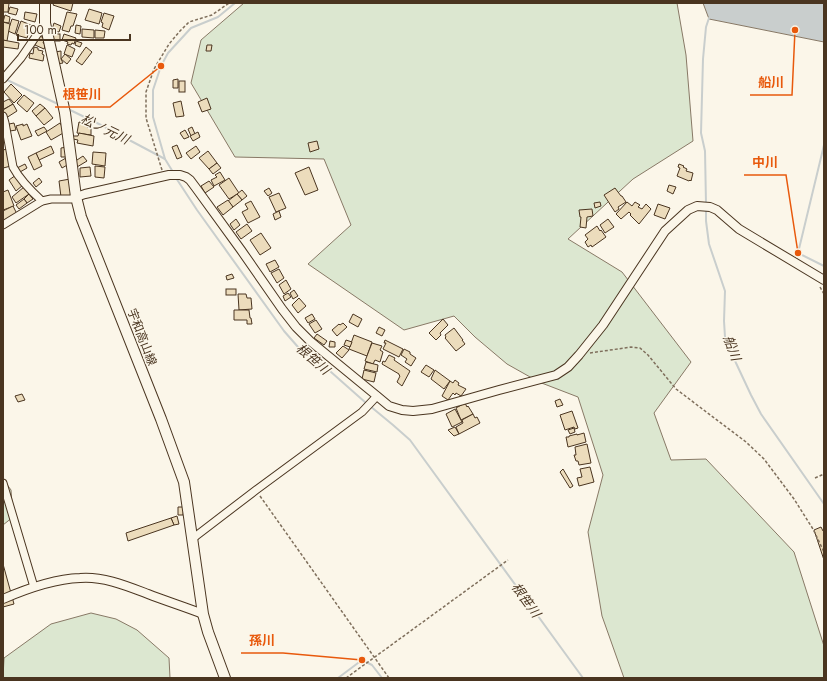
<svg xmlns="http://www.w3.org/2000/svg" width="827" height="681" viewBox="0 0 827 681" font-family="Jost,'Noto Sans JP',sans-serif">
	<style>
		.green { fill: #dce7d0; stroke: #887966 }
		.water { fill: #c9cecd; stroke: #887966 }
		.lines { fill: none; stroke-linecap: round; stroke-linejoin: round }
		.stream { stroke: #c9cecd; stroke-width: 2 }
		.building { fill: #ecdcbc; stroke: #4a3520 }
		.minor-casing { stroke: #4a3520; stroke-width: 9 }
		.tertiary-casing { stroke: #4a3520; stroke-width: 10 }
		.secondary-casing { stroke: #4a3520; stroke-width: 12 }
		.path { stroke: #7f6f5c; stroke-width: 1.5; stroke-dasharray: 3 2; stroke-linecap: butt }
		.minor { stroke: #fbf6e9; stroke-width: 7 }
		.tertiary { stroke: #fbf6e9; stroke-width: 8 }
		.secondary { stroke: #fbf6e9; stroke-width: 10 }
		.labels { text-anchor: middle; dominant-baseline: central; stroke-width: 3; stroke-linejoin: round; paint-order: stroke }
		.street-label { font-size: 12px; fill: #4a3520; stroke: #fbf6e9 }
		.water-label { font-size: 13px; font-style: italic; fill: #4a3520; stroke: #fbf6e9 }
		.leader { fill: none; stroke: #e8590c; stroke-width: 1.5 }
		.callout-dot { fill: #e8590c; stroke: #fbf6e9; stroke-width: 1.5 }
		.callout-label { font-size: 13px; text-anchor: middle; font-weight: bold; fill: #e8590c; stroke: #fbf6e9; stroke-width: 3; stroke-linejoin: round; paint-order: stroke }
	</style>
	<rect width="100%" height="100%" fill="#fbf6e9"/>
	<g class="green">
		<path d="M 244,3 L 677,3 L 686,55 L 693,141 L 633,179 L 568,239 L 622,272 L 691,362 L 654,413 L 671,460 L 706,459 L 794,552 L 824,646 L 824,678 L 624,678 L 602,616 L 588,532 L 603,475 L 578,397 L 539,382 L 507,364 L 475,337 L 454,316 L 404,330 L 308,264 L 351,225 L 324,159 L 235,157 L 191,83 L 201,40 Z"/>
		<path d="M 3,479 L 11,490 L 13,517 L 3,525 Z"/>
		<path d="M 91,613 L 116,619 L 137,630 L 169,658 L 170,678 L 3,678 L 4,658 L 51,624 Z"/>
	</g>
	<path class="water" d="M 703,3 L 824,3 L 824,42 L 709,19 Z"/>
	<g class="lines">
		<g class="stream">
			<path d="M 5,79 L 60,105"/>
			<path d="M 68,109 L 99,124 L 165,159"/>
			<path d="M 824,145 L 798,253 L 824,266"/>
			<path d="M 173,172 L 165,159 L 153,117 L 153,90 L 161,66 L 168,53 L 191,28 L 218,17 L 235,3"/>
			<path d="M 176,178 L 197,210 L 284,331 L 298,347 L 331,372 L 366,403"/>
			<path d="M 706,204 L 705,151 L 701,133 L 703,59 L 706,27 L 709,18"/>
			<path d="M 706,209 L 706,221 L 709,244 L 725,291 L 724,321 L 725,337 L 736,363 L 751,395 L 761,414 L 824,504"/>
			<path d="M 370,406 L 393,425 L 410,440 L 583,678"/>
			<path d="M 338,678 L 362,660 L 372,665 L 382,678"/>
		</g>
	</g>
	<g class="building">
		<path d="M 3,3 L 9,3 L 8,12 L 3,12 Z"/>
		<path d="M 54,3 L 73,3 L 71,11 L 53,5 Z"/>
		<path d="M 10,7 L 18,9 L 16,15 L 8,13 Z"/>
		<path d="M 89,9 L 102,13 L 99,24 L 85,20 Z"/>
		<path d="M 25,12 L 37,14 L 35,22 L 24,19 Z"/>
		<path d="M 67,12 L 77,14 L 73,26 L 71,26 L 69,32 L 62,30 Z"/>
		<path d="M 104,13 L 114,16 L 109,30 L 102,27 L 103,23 L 101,22 Z"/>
		<path d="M 5,15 L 10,17 L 9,23 L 3,22 Z"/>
		<path d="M 12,19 L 19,21 L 15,34 L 8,31 Z"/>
		<path d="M 21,21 L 31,25 L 27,38 L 16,35 Z"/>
		<path d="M 3,22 L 10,24 L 7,41 L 3,40 Z"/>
		<path d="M 54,23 L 61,26 L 59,32 L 52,30 Z"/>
		<path d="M 76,25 L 81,26 L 80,34 L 75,33 Z"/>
		<path d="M 82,29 L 94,30 L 94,38 L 82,37 Z"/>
		<path d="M 95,30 L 105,31 L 104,38 L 95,38 Z"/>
		<rect x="53" y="34" width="7" height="7"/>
		<path d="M 64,34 L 76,38 L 74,44 L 72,43 L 71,45 L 67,44 L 68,42 L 62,40 Z"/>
		<path d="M 39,36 L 45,38 L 43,43 L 46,44 L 44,49 L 35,45 Z"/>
		<path d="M 3,40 L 19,43 L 18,49 L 3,47 Z"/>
		<path d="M 76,41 L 82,43 L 80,47 L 75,45 Z"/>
		<path d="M 67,45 L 75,49 L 72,57 L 64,54 Z"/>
		<path d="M 207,45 L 212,45 L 211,51 L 206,51 Z"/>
		<path d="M 34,47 L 38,48 L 38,50 L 43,51 L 42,54 L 44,55 L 43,61 L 29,58 L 30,53 L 33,54 Z"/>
		<path d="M 86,47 L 92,52 L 82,65 L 76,61 Z"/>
		<path d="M 61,51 L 61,59 L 63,63 L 57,64 L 55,52 Z"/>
		<path d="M 65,54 L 71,59 L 67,64 L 61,59 Z"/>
		<path d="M 178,79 L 178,88 L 173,88 L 173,80 Z"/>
		<rect x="179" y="81" width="6" height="11"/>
		<path d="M 11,84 L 22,95 L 14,103 L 4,92 Z"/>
		<path d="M 24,95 L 34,103 L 27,112 L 17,103 Z"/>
		<path d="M 207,98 L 211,109 L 202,112 L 198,102 Z"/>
		<path d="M 9,99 L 13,104 L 4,109 L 3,108 L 3,102 Z"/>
		<path d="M 181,101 L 184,116 L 176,117 L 173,103 Z"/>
		<path d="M 13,104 L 17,111 L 6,118 L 3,112 L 3,110 Z"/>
		<path d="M 40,104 L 45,108 L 36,116 L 32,111 Z"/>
		<path d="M 45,108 L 53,118 L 44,125 L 36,116 Z"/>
		<path d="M 79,122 L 87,124 L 87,127 L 91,128 L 91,135 L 77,133 Z"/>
		<path d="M 14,123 L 16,130 L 10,131 L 9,124 Z"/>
		<path d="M 60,123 L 65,132 L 51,140 L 46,132 Z"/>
		<path d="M 23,124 L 23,126 L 27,124 L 32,136 L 21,140 L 16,126 Z"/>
		<path d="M 44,127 L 47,131 L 38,136 L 35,131 Z"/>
		<path d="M 192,127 L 195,134 L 191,136 L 188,129 Z"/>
		<path d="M 185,130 L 189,137 L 184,139 L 180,133 Z"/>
		<path d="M 198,132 L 200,137 L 193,141 L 190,136 Z"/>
		<path d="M 79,133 L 94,136 L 93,146 L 77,143 L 78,140 L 73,139 L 73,136 L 78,136 Z"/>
		<path d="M 317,141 L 319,149 L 310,152 L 308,143 Z"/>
		<path d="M 177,145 L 182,157 L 177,159 L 172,147 Z"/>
		<path d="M 51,146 L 54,153 L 39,160 L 36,153 Z"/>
		<path d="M 196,146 L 200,152 L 191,159 L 186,153 Z"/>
		<path d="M 67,147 L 67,157 L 61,157 L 61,148 Z"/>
		<path d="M 7,149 L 11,166 L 3,168 L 3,150 Z"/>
		<path d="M 208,151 L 217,163 L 209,169 L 199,158 Z"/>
		<path d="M 93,152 L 106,153 L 105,166 L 92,164 Z"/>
		<path d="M 36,153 L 42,166 L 34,170 L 28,157 Z"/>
		<path d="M 83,156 L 87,161 L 77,167 L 74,162 Z"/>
		<path d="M 66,158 L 69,164 L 62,168 L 59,162 Z"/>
		<path d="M 217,163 L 221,168 L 213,174 L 209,169 Z"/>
		<path d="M 25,164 L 27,168 L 20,172 L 17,168 Z"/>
		<path d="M 679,164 L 684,166 L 683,167 L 687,169 L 686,171 L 693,173 L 691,181 L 690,180 L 689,181 L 677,176 L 680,168 L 678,167 Z"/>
		<path d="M 95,166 L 105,167 L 104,178 L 95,177 Z"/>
		<path d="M 90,167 L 91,176 L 80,177 L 80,168 Z"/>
		<path d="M 309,167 L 318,190 L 305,195 L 295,173 Z"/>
		<path d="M 220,172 L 225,180 L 214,186 L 211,180 L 217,177 L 215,175 Z"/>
		<path d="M 16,175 L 23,185 L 16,191 L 9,180 Z"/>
		<path d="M 39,178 L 42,182 L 36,187 L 33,183 Z"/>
		<path d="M 229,178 L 239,193 L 229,199 L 219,185 Z"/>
		<path d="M 70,179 L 72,195 L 61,197 L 59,181 Z"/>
		<path d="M 209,181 L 214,187 L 205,193 L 201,186 Z"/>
		<path d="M 669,185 L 676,187 L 673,194 L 667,191 Z"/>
		<path d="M 24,187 L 29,194 L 16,203 L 12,197 Z"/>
		<path d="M 269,188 L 272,193 L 268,196 L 264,191 Z"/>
		<path d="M 615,188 L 621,196 L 622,196 L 626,202 L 618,207 L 619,209 L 615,212 L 604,195 Z"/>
		<path d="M 8,190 L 14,206 L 3,210 L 3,192 Z"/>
		<path d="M 242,190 L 247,196 L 242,200 L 237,194 Z"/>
		<path d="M 279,193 L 286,208 L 276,212 L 269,197 Z"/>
		<path d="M 29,194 L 33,199 L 27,203 L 24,199 Z"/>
		<path d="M 237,194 L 242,200 L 233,207 L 228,201 Z"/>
		<path d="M 24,199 L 27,203 L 19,209 L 16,205 Z"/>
		<path d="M 228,200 L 233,207 L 223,215 L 217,207 Z"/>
		<path d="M 251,201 L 260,217 L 248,223 L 242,212 L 248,209 L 245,204 Z"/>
		<path d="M 600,202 L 601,206 L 595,208 L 594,203 Z"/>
		<path d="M 627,202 L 632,206 L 635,202 L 640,205 L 638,207 L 642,209 L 646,204 L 651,209 L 639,224 L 630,215 L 631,214 L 629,212 L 621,219 L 616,214 Z"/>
		<path d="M 658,204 L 670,208 L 665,219 L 654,215 Z"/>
		<path d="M 13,206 L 17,214 L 3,221 L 3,211 Z"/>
		<path d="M 592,209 L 593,216 L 587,217 L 586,228 L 580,227 L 581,217 L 580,217 L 579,210 Z"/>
		<path d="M 279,211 L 281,217 L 275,220 L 273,214 Z"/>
		<path d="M 236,219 L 240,225 L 234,230 L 230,224 Z"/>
		<path d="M 608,219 L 614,227 L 605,233 L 600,225 Z"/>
		<path d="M 247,224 L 252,231 L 241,239 L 236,232 Z"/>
		<path d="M 597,226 L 600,231 L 601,230 L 606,237 L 592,247 L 591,245 L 588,247 L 585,242 L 588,239 L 585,235 Z"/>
		<path d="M 261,233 L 271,248 L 260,255 L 250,240 Z"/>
		<path d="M 275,260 L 279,267 L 270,272 L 266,264 Z"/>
		<path d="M 279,269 L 284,278 L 277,283 L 271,273 Z"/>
		<path d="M 232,274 L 234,278 L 227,280 L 226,276 Z"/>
		<path d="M 286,280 L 291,289 L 284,294 L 279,285 Z"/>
		<rect x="226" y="289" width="10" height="6"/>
		<path d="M 294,290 L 298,296 L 293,299 L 290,293 Z"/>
		<path d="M 288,293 L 291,297 L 285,301 L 283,296 Z"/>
		<path d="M 238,294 L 246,294 L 247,298 L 251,298 L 252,309 L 239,310 Z"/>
		<path d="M 299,298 L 306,306 L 298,313 L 292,305 Z"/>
		<path d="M 234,310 L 249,310 L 250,318 L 251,318 L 252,324 L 247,324 L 247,320 L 234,320 Z"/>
		<path d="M 312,314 L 315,319 L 308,323 L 305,318 Z"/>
		<path d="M 353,314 L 362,319 L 358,327 L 349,322 Z"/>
		<path d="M 443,319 L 448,325 L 440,333 L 441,335 L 436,340 L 429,333 Z"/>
		<path d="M 316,320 L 322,329 L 315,333 L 309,324 Z"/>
		<path d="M 343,323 L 347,327 L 337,336 L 332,330 L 339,324 L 340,325 Z"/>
		<path d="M 379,327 L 385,330 L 382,336 L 376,333 Z"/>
		<path d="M 454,328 L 463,340 L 462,340 L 465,344 L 456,351 L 445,338 L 446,337 L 445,335 Z"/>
		<path d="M 317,334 L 327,341 L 324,345 L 314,338 Z"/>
		<path d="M 354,335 L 372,342 L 367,356 L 349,349 Z"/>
		<path d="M 346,340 L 352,342 L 350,347 L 344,345 Z"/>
		<path d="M 385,340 L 403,349 L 399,357 L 383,349 L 386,343 L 384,343 Z"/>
		<path d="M 330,341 L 335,342 L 335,347 L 329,347 Z"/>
		<path d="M 372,343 L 382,346 L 380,350 L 383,352 L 380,362 L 375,360 L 373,364 L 365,361 Z"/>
		<path d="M 343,346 L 349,350 L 342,358 L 336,353 Z"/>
		<path d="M 404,349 L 410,352 L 410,354 L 416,358 L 411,366 L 405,362 L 407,359 L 401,355 Z"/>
		<path d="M 389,355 L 395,358 L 394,360 L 410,371 L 402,386 L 397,382 L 400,376 L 399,375 L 399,374 L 382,364 L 383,361 L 385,362 Z"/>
		<path d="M 366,362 L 378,365 L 377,372 L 364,369 Z"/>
		<path d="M 426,365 L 434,370 L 429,377 L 421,372 Z"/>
		<path d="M 364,370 L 376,373 L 374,382 L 362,379 Z"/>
		<path d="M 435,370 L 450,381 L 444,389 L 431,379 Z"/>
		<path d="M 455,380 L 459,383 L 458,385 L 466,389 L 461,396 L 456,393 L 455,395 L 453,393 L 448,400 L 442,396 L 450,381 L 453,383 Z"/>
		<path d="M 22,394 L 25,400 L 18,402 L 15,396 Z"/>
		<path d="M 560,399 L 563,405 L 557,407 L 555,401 Z"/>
		<path d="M 465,403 L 467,407 L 468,406 L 473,414 L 461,420 L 456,408 Z"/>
		<path d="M 455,409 L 462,422 L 452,427 L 446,414 Z"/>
		<path d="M 572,411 L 578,428 L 575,429 L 574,427 L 565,430 L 560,415 Z"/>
		<path d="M 473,414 L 475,418 L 477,417 L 480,423 L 459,434 L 456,427 L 463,423 L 462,420 Z"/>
		<path d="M 455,427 L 459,434 L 454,436 L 448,430 Z"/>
		<path d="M 574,428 L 575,432 L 570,434 L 568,430 Z"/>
		<path d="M 584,433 L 586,442 L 568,447 L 566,437 L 569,437 L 569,436 L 577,434 L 577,435 Z"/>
		<path d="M 587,444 L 591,463 L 579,465 L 578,461 L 576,461 L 574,455 L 576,455 L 575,447 Z"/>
		<path d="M 590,467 L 594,482 L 579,486 L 577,478 L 582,477 L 580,469 Z"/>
		<path d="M 563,469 L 573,486 L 570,488 L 560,472 Z"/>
		<path d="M 178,507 L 184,507 L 183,515 L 178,515 Z"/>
		<path d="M 177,516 L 179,524 L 174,525 L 171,518 Z"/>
		<path d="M 171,518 L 174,525 L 128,541 L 126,533 Z"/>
		<path d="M 821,527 L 823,531 L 824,530 L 824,560 L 814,530 Z"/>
		<path d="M 3,564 L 14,604 L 3,607 Z"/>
	</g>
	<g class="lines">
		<defs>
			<g id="minor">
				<path d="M 3,79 L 21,58 L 45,23"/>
				<path d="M 3,116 L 5,123 L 13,167 C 20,180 31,191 42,201"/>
				<path d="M 3,225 L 42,201 L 51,199 L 71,199 L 76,197"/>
				<path d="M 3,483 L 34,587"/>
				<path d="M 192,539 L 256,490 L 362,412 L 377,396"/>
			</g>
			<g id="tertiary">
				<path d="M 76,197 L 85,194 L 169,175 L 180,175 L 186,177 L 190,180 L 196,188 L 241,250 L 282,309 L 296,327 L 310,341 L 377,396 L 389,406 L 402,410 L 413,411 L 432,409 L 499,390 L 556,375 L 568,367 L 579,355 L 603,325 L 665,231 L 688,210 L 697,206 L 710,207 L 717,210 L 739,229 L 824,280"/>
				<path d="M 3,599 C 26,589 54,579 80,578 C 103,576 127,586 148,594 C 166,601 185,607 203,614"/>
			</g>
			<path id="secondary" d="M 45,3 L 45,23 L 65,113 L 76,197 L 81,217 L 161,419 L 184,482 L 203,614 L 208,632 L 225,678"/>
		</defs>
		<use href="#minor" class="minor-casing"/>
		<use href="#tertiary" class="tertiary-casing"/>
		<use href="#secondary" class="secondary-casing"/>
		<g class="path">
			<path d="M 162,170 L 146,118 L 146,92 L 154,69 L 169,44 L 180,31 L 189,22 L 212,15 L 229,3"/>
			<path d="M 820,287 L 824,294"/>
			<path d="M 590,353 L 631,347 L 640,348 L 648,355 L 676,389 L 746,442 L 764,459 L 794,499 L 813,529 L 824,552"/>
			<path d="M 815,478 L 824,474"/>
			<path d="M 260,496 L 389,678"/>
			<path d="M 346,678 L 508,560"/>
		</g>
		<use href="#minor" class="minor"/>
		<use href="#tertiary" class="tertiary"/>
		<use href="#secondary" class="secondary"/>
	</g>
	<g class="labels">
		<g class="street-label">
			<text transform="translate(142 337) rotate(69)">宇和高山線</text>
		</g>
		<g class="water-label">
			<text transform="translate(105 129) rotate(26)">松ノ元川</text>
			<text transform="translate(732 348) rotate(69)">船川</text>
			<text transform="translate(313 359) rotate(41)">根笹川</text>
			<text transform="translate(526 600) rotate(54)">根笹川</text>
		</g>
	</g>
	<path class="leader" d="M795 30L792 95H750M161 66L110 107H55M798 253L786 175H744M362 660L283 653H241"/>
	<g class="callout-dot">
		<circle cx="795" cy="30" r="4"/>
		<circle cx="161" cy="66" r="4"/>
		<circle cx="798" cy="253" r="4"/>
		<circle cx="362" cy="660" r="4"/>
	</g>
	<g class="callout-label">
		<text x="771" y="87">船川</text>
		<text x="82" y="99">根笹川</text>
		<text x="765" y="167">中川</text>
		<text x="262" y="645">孫川</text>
	</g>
	<rect width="827" height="681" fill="none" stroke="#4a3520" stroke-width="8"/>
	<path d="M18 34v6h112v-6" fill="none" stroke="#4a3520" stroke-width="2"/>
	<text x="24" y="34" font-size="12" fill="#4a3520" stroke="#fbf6e9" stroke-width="3" paint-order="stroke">100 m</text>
</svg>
